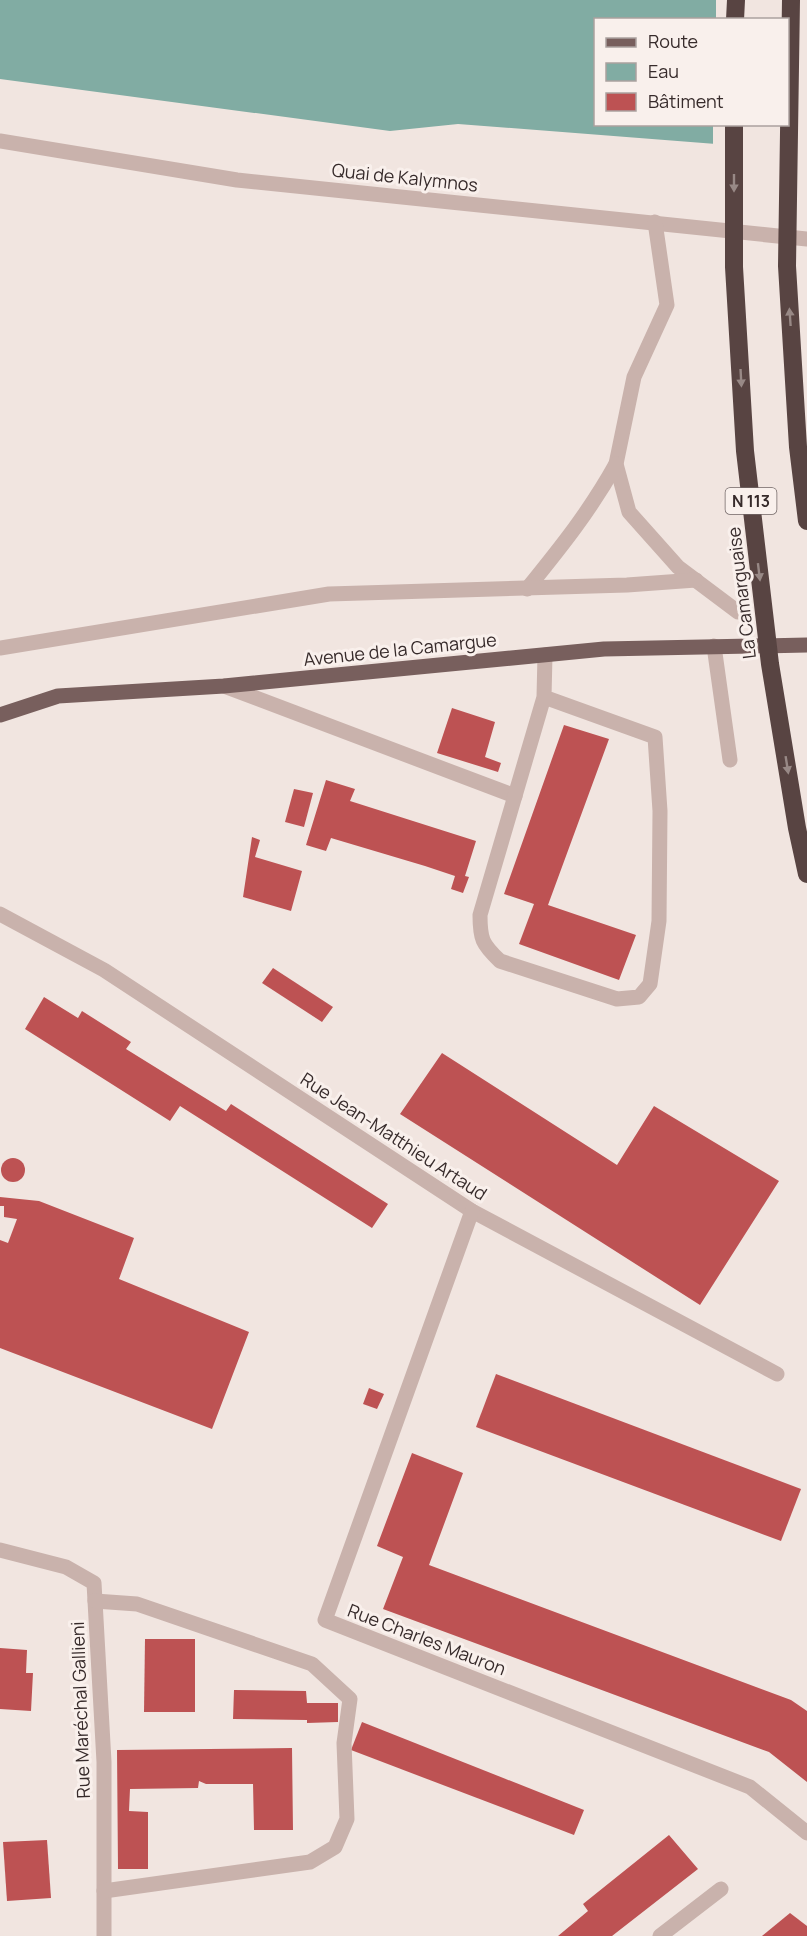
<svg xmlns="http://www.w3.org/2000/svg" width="807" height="1936" viewBox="0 0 807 1936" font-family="Manrope,sans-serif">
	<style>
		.water { fill: #81aca3; fill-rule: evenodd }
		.pier { fill: #f1e5e0 }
		.building { fill: #bd5253 }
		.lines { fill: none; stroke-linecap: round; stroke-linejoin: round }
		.minor { stroke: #c9b2ac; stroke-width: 15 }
		.major { stroke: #785f5d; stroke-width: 15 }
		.highway { stroke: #584442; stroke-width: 18 }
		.highway-bridge { stroke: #584442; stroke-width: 18 }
		.oneway { fill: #988986 }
		.labels { text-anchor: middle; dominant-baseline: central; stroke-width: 6; stroke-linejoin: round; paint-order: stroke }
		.shield { fill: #f9f0ec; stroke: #716665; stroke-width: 1.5 }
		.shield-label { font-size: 16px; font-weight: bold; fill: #372b2b }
		.street-label { font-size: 18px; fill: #372b2b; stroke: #f9f0ec }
	</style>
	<rect width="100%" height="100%" fill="#f1e5e0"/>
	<path class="water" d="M 0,0 L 807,0 L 807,151 L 458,124 L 390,131 L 0,79 ZM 596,20 L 788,20 L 788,124 L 596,124 Z"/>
	<path class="pier" d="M 716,0 L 807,0 L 807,154 L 713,147 L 713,125 L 788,124 L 788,20 L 716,19 Z"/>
	<g class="building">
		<path d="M 452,708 L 495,722 L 485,757 L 501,763 L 498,772 L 437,753 Z"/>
		<path d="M 564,725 L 609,739 L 548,905 L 636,935 L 619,980 L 519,944 L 534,904 L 504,894 Z"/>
		<path d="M 326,780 L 355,789 L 350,801 L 476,841 L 465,876 L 469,877 L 463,893 L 451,889 L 455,876 L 425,866 L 331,838 L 326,851 L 306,845 Z"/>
		<path d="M 294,789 L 313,793 L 304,827 L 285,822 Z"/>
		<path d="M 252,837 L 260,840 L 255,857 L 302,871 L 291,911 L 243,897 Z"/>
		<path d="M 273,968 L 333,1007 L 322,1022 L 262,983 Z"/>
		<path d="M 44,997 L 78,1018 L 82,1011 L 131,1042 L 126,1049 L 226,1111 L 231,1104 L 388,1204 L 372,1228 L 180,1106 L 170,1121 L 25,1029 Z"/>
		<path d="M 442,1053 L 617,1165 L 654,1106 L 779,1181 L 700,1305 L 400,1114 Z"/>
		<circle cx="13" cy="1170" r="12"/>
		<path d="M 0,1197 L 39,1201 L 134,1238 L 119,1279 L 249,1332 L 212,1429 L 0,1348 L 0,1240 L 8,1243 L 17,1219 L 4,1217 L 4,1206 L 0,1206 Z"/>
		<path d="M 496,1374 L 801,1489 L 781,1541 L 476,1427 Z"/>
		<path d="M 369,1388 L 384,1394 L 377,1409 L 363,1404 Z"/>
		<path d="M 412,1453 L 463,1473 L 429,1565 L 791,1700 L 807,1711 L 807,1782 L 769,1752 L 383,1609 L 403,1557 L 377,1546 Z"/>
		<path d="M 145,1639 L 195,1639 L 195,1712 L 144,1712 Z"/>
		<path d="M 0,1648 L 27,1650 L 26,1673 L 33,1673 L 31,1711 L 0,1709 Z"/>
		<path d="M 234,1690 L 306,1691 L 307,1703 L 338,1703 L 338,1722 L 307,1723 L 307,1720 L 233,1719 Z"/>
		<path d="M 362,1722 L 584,1810 L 574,1835 L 351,1750 Z"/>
		<path d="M 292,1748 L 293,1830 L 254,1830 L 253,1784 L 206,1784 L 199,1781 L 198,1788 L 130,1789 L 129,1811 L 148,1812 L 148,1869 L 118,1869 L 117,1750 Z"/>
		<path d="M 669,1835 L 698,1869 L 612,1936 L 558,1936 L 588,1911 L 583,1904 Z"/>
		<path d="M 47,1840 L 51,1898 L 7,1901 L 3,1842 Z"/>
		<path d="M 790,1913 L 807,1926 L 807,1936 L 762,1936 Z"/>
	</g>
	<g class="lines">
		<g class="minor">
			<path d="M 0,141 L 237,180 L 807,239"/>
			<path d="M 655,222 L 667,305 L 634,377 L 616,464 L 629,512 L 678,567 L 738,612"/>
			<path d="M 527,589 C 561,547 590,511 616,464"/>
			<path d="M 714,646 L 730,760"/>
			<path d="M 0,648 L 329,594 L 627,585 L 696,580"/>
			<path d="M 224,686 L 515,796"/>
			<path d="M 544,697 L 655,737 L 660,811 L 659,921 L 650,984 L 639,997 L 617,999 L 500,961 C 482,944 480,939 480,915 L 544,697 L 545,655"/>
			<path d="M 0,914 L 104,970 L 472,1211 L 777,1374"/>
			<path d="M 472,1211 L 325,1620 L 750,1787 L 807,1833"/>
			<path d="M 0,1550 L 66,1567 L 94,1583 L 104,1762 L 104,1936"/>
			<path d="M 95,1601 L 137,1604 L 312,1664 L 350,1699 L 344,1743 L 347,1819 L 335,1847 L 310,1862 L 104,1891"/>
			<path d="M 660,1936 L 721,1889"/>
		</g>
		<path class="major" d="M 0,715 L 58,696 L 224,686 L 604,649 L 807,645"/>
		<path class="highway" d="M 735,20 L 736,0"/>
		<g class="highway-bridge">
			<path d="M 791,0 L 787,266 L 798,447 L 807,521"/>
			<path d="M 734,124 L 734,267 L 745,451 L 770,664 L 797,828 L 807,874"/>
		</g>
	</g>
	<defs><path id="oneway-solid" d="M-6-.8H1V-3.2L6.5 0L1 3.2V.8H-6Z" transform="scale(1.5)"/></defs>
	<g class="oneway">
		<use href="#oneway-solid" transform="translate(734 183) rotate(90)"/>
		<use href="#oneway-solid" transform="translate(790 317) rotate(-94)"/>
		<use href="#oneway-solid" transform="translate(741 378) rotate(87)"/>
		<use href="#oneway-solid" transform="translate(759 572) rotate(83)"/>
		<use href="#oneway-solid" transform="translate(787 765) rotate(81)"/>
	</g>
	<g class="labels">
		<rect class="shield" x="725.5" y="488" width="51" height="26" rx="4.5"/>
		<g class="shield-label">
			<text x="751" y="501">N 113</text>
		</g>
		<g class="street-label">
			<text transform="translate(405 177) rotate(6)">Quai de Kalymnos</text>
			<text transform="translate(741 593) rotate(-97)">La Camarguaise</text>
			<text transform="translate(400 649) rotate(-6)">Avenue de la Camargue</text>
			<text transform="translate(394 1136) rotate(33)">Rue Jean-Matthieu Artaud</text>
			<text transform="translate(427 1639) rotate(21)">Rue Charles Mauron</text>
			<text transform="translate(80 1710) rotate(-92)">Rue Maréchal Gallieni</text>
		</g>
	</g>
	<rect x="594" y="18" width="195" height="108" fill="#f9f0ec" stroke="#aba19f" stroke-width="1.5"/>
	<rect x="606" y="38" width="30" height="9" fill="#785f5d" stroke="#aba19f" stroke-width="1.5"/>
	<text x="648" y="48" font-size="18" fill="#372b2b">Route</text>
	<rect x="606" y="63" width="30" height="18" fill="#81aca3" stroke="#aba19f" stroke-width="1.5"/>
	<text x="648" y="78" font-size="18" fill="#372b2b">Eau</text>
	<rect x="606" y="93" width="30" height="18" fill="#bd5253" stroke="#aba19f" stroke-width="1.5"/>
	<text x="648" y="108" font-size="18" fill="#372b2b">Bâtiment</text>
</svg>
